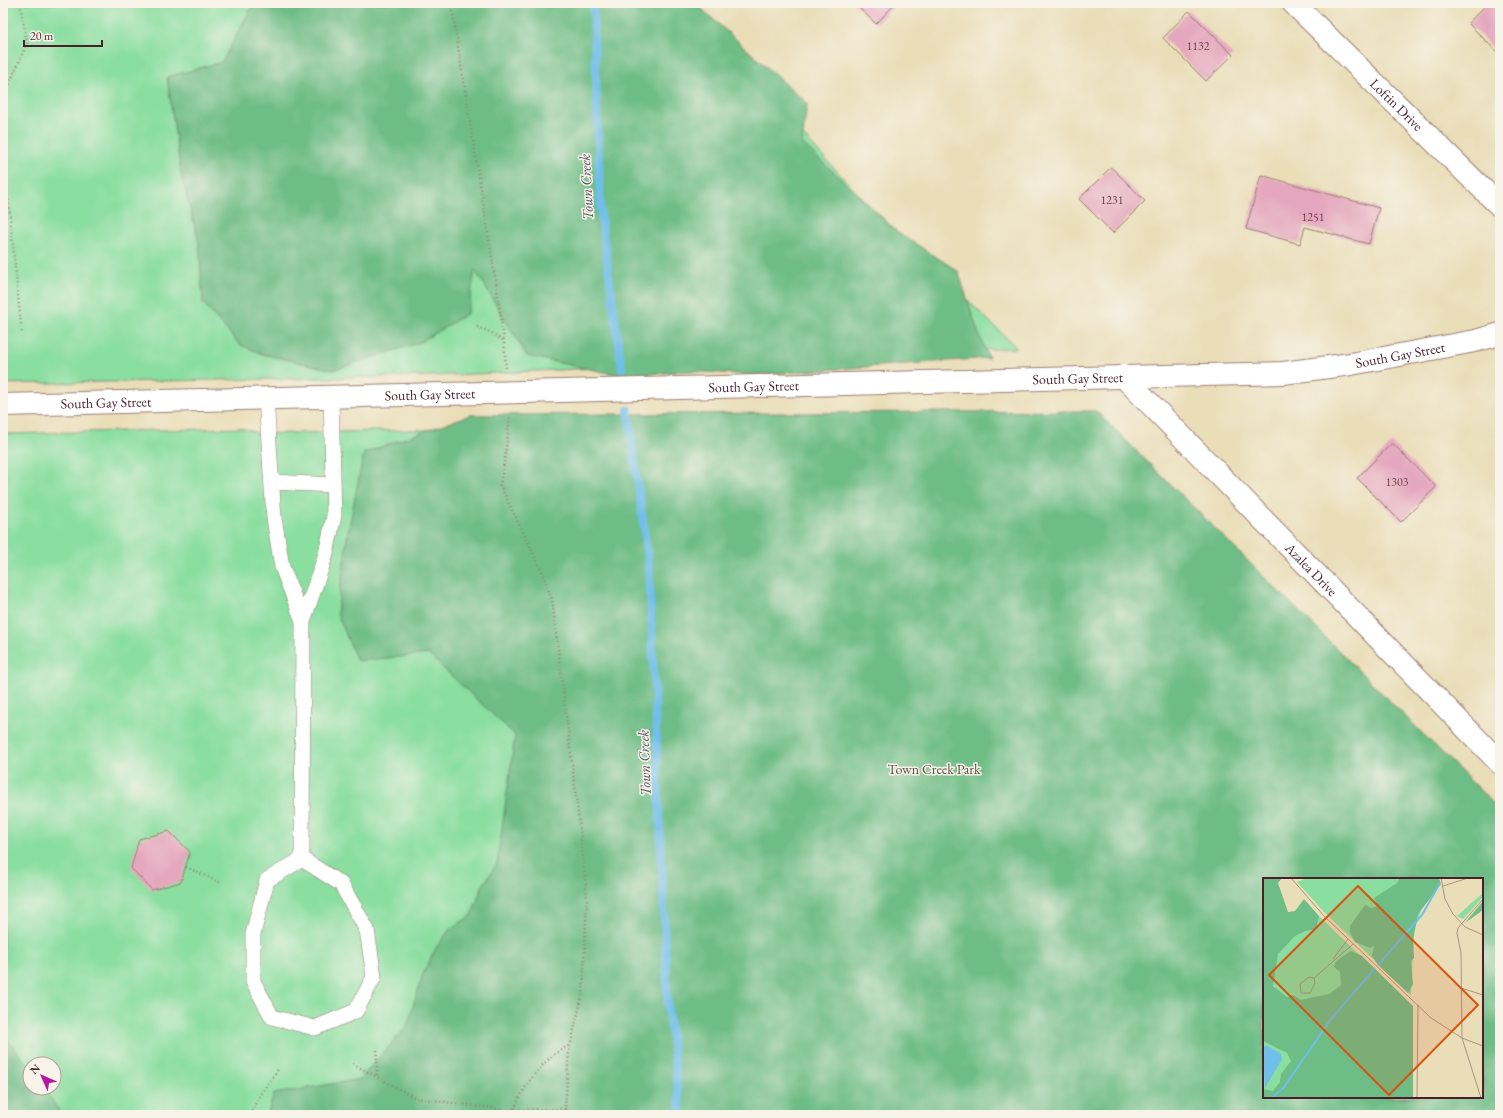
<svg xmlns="http://www.w3.org/2000/svg" width="1503" height="1118" viewBox="0 0 1503 1118" font-family="'EB Garamond',serif">
	<style>
		.green { fill: #89dea0; stroke: #6a7e66; fill-rule: evenodd }
		.forest { fill: #6ebd86; stroke: #5c6e58; fill-rule: evenodd }
		.lines { fill: none; stroke-linecap: round; stroke-linejoin: round }
		.stream { stroke: #70beea; stroke-width: 8 }
		.building { fill: #e5a7be }
		.service-casing { stroke: #9a7e72; stroke-width: 16 }
		.minor-casing { stroke: #9a7e72; stroke-width: 24 }
		.path { stroke: #9a7e72; stroke-width: 2.5; stroke-dasharray: 1 3; stroke-linecap: butt }
		.service { stroke: #fff; stroke-width: 15 }
		.minor { stroke: #fff; stroke-width: 22 }
		.labels { text-anchor: middle; dominant-baseline: central; stroke-width: 3; stroke-linejoin: round; paint-order: stroke }
		.number-label { font-size: 12px; fill: #714150 }
		.street-label { font-size: 14px; fill: #4a1f2b; stroke: #f7f3e8 }
		.park-label { font-size: 14px; fill: #5a4f48; stroke: #f7f3e8 }
		.water-label { font-size: 15px; font-style: italic; fill: #554f64; stroke: #f7f3e8 }
		.inset-river { fill: none; stroke: #70beea; stroke-width: 2 }
		.inset-road { fill: none; stroke: #aa9280; stroke-width: 1 }
		.view { fill: #d8530f; fill-opacity: 0.15; stroke: #d8530f; stroke-width: 2 }
		.inset-edge { fill: none; stroke: #4a1f2b; stroke-width: 2 }
	</style>
	<rect width="100%" height="100%" fill="#f7f3e8"/>
	<filter id="ink" filterUnits="userSpaceOnUse"><feTurbulence type="fractalNoise" baseFrequency=".025" numOctaves="2"/><feDisplacementMap in="SourceGraphic" scale="8" xChannelSelector="R" yChannelSelector="G"/><feConvolveMatrix kernelMatrix="1 2 1 2 8 2 1 2 1" color-interpolation-filters="sRGB"/></filter>
	<filter id="wash" filterUnits="userSpaceOnUse"><feTurbulence type="fractalNoise" baseFrequency=".012" numOctaves="4" result="noise"/><feDisplacementMap in="SourceGraphic" scale="16" xChannelSelector="R" yChannelSelector="G"/><feGaussianBlur stdDeviation="0.9" result="paint"/><feColorMatrix in="noise" values="0 0 0 0 0 0 0 0 0 0 0 0 0 0 0 0 0 1.4 0 .05"/><feComposite in="paint" operator="in"/></filter>
	<g filter="url(#wash)">
		<rect width="100%" height="100%" fill="#eadeb9"/>
		<g class="green">
			<path d="M 3,3 L 686,3 L 725,53 L 863,199 L 1017,348 L 431,376 L 3,384 Z"/>
			<path d="M 535,427 L 1500,866 L 1500,1115 L 3,1115 L 3,434 L 240,428 L 255,432 L 256,434 ZM 1264,879 L 1482,879 L 1482,1097 L 1264,1097 ZM 30,1064 L 54,1064 L 54,1088 L 30,1088 Z"/>
		</g>
		<g class="forest">
			<path d="M 254,3 L 695,3 L 807,103 L 802,143 L 897,232 L 958,271 L 978,332 L 989,358 L 754,375 L 688,371 L 623,376 L 527,356 L 475,270 L 468,313 L 421,342 L 333,370 L 262,354 L 239,344 L 203,303 L 199,243 L 181,174 L 167,77 L 222,62 Z"/>
			<path d="M 1096,411 L 1500,810 L 1500,1115 L 267,1115 L 274,1094 L 360,1079 L 407,1026 L 423,974 L 436,948 L 450,929 L 471,916 L 483,885 L 497,864 L 515,735 L 428,654 L 357,661 L 337,613 L 348,532 L 364,453 L 470,415 ZM 1264,879 L 1482,879 L 1482,1097 L 1264,1097 Z"/>
			<path d="M 3,1032 L 30,1069 L 30,1088 L 43,1088 L 62,1115 L 3,1115 Z"/>
		</g>
		<g class="lines">
			<g class="stream">
				<path d="M 593,3 L 601,218 L 622,368"/>
				<path d="M 628,410 L 649,566 L 668,1010 L 681,1115"/>
			</g>
		</g>
		<g id="blocks">
			<g class="building">
				<path d="M 854,3 L 896,3 L 876,24 Z"/>
				<path d="M 1488,3 L 1500,3 L 1500,55 L 1468,23 Z"/>
				<path d="M 1189,11 L 1233,55 L 1206,81 L 1163,38 Z"/>
				<path d="M 1111,167 L 1145,201 L 1113,233 L 1079,199 Z"/>
				<path d="M 1261,175 L 1379,208 L 1369,244 L 1305,227 L 1300,244 L 1246,229 Z"/>
				<path d="M 1392,443 L 1436,487 L 1401,522 L 1357,478 Z"/>
				<path d="M 169,831 L 190,852 L 181,882 L 152,890 L 131,868 L 139,839 Z"/>
			</g>
		</g>
	</g>
	<g filter="url(#ink)">
		<use href="#blocks" fill-opacity="0" stroke="#9a7e72" stroke-width="1"/>
		<g class="lines">
			<defs>
				<g id="service">
					<path d="M 266,398 L 274,518 L 282,567 L 303,621"/>
					<path d="M 272,482 L 333,485"/>
					<path d="M 302,859 L 267,880 L 253,934 L 253,981 L 272,1017 L 315,1028 L 356,1011 L 374,977 L 367,930 L 341,884 L 302,859 L 303,621 L 326,554 L 334,516 L 331,397"/>
				</g>
				<g id="minor">
					<path id="s1" d="M 1293,3 L 1500,206"/>
					<path id="s2" d="M 1123,376 L 1500,763"/>
					<path id="s3" d="M 3,405 L 1283,373 L 1351,364 L 1475,341 L 1500,334"/>
				</g>
			</defs>
			<use href="#service" class="service-casing"/>
			<use href="#minor" class="minor-casing"/>
			<g class="path">
				<path d="M 451,3 L 496,283 L 504,341 L 506,368"/>
				<path d="M 3,99 L 27,43 L 20,3"/>
				<path d="M 3,148 L 22,335"/>
				<path d="M 477,327 L 488,331 L 504,341"/>
				<path d="M 186,867 L 221,883"/>
				<path d="M 377,1050 L 377,1077"/>
				<path d="M 353,1064 L 416,1098 L 505,1110 L 565,1109 L 569,1051 L 583,992 L 587,898 L 581,837 L 552,599 L 541,569 L 500,485 L 505,458 L 510,416"/>
				<path d="M 514,1109 C 526,1083 543,1058 570,1045"/>
				<path d="M 565,1109 L 571,1115"/>
				<path d="M 206,1115 L 216,1111 L 231,1115"/>
				<path d="M 250,1115 L 259,1097 L 279,1068"/>
			</g>
			<use href="#service" class="service"/>
			<use href="#minor" class="minor"/>
		</g>
	</g>
	<g class="labels">
		<g class="number-label">
			<text x="1198" y="46">1132</text>
			<text x="1112" y="200">1231</text>
			<text x="1313" y="217">1251</text>
			<text x="1397" y="482">1303</text>
		</g>
		<g class="street-label">
			<text stroke="none"><textPath href="#s1" startOffset="145">Loftin Drive</textPath></text>
			<text stroke="none"><textPath href="#s3" startOffset="1399">South Gay Street</textPath></text>
			<text stroke="none"><textPath href="#s3" startOffset="1075">South Gay Street</textPath></text>
			<text stroke="none"><textPath href="#s3" startOffset="751">South Gay Street</textPath></text>
			<text stroke="none"><textPath href="#s3" startOffset="427">South Gay Street</textPath></text>
			<text stroke="none"><textPath href="#s3" startOffset="103">South Gay Street</textPath></text>
			<text stroke="none"><textPath href="#s2" startOffset="270">Azalea Drive</textPath></text>
		</g>
		<g class="park-label">
			<text x="934" y="769">Town Creek Park</text>
		</g>
		<g class="water-label">
			<text transform="translate(586 187) rotate(-93)">Town Creek</text>
			<text transform="translate(644 763) rotate(-92)">Town Creek</text>
		</g>
	</g>
	<g transform="translate(1263 878)">
		<rect width="220" height="220" fill="#eadeb9"/>
		<path d="M 44,0 L 176,0 L 177,7 L 162,22 L 151,52 L 148,117 L 63,36 L 34,4 ZM 220,15 L 220,19 L 200,41 L 194,38 ZM 56,38 L 104,84 L 77,220 L 0,220 L 0,82 Z" fill="#89dea0"/>
		<path d="M 0,0 L 19,0 L 15,5 L 25,34 L 32,33 L 41,21 L 56,38 L 53,51 L 42,53 L 32,58 L 15,76 L 10,108 L 24,119 L 30,117 L 38,122 L 66,116 L 78,107 L 77,94 L 71,89 L 73,83 L 88,73 L 99,78 L 150,128 L 150,220 L 0,220 L 0,211 L 10,213 L 17,204 L 18,196 L 28,183 L 24,175 L 0,163 ZM 137,0 L 176,0 L 178,6 L 155,36 L 150,62 L 151,80 L 148,83 L 150,106 L 145,115 L 115,87 L 109,78 L 111,68 L 107,70 L 92,64 L 87,54 L 87,48 L 102,27 L 108,30 L 115,28 L 111,20 L 134,5 ZM 220,23 L 220,32 L 202,45 Z" fill="#6ebd86"/>
		<path d="M 4,168 L 18,176 L 19,181 L 2,210 L 0,169 Z" fill="#70beea"/>
		<path class="inset-river" d="M 115,87 L 159,37 L 177,5M 9,220 L 21,209 L 68,141 L 112,90"/>
		<path class="inset-road" d="M 28,0 L 61,38 L 168,140 L 199,160 L 220,168M 178,0 L 182,21 L 190,36 L 202,49 L 220,57M 180,8 L 205,0M 70,81 L 85,61M 51,100 L 46,99 L 37,106 L 38,115 L 47,115 L 52,105 L 51,100 L 90,66M 198,110 L 220,117M 154,220 L 155,127M 218,220 L 199,160 L 198,75 L 194,55 L 195,50 L 220,21"/>
		<path class="view" d="M 95,8 L 215,127 L 126,217 L 6,97 Z"/>
		<rect width="220" height="220" class="inset-edge"/>
	</g>
	<rect width="1503" height="1118" fill="none" stroke="#f7f3e8" stroke-width="16"/>
	<g transform="translate(42 1076) rotate(315)"><circle r="19" fill="#f7f3e8" stroke="#b29e9c"/>
	<path d="M0-3L7 15L0 10L-7 15Z" fill="#b5179e"/>
	<text y="-6" font-size="11" font-weight="bold" text-anchor="middle" fill="#4a1f2b">N</text>
	</g>
	<path d="M24 40v6h78v-6" fill="none" stroke="#4a1f2b" stroke-width="2"/>
	<text x="30" y="40" font-size="12" fill="#4a1f2b" stroke="#f7f3e8" stroke-width="3" paint-order="stroke">20 m</text>
</svg>
